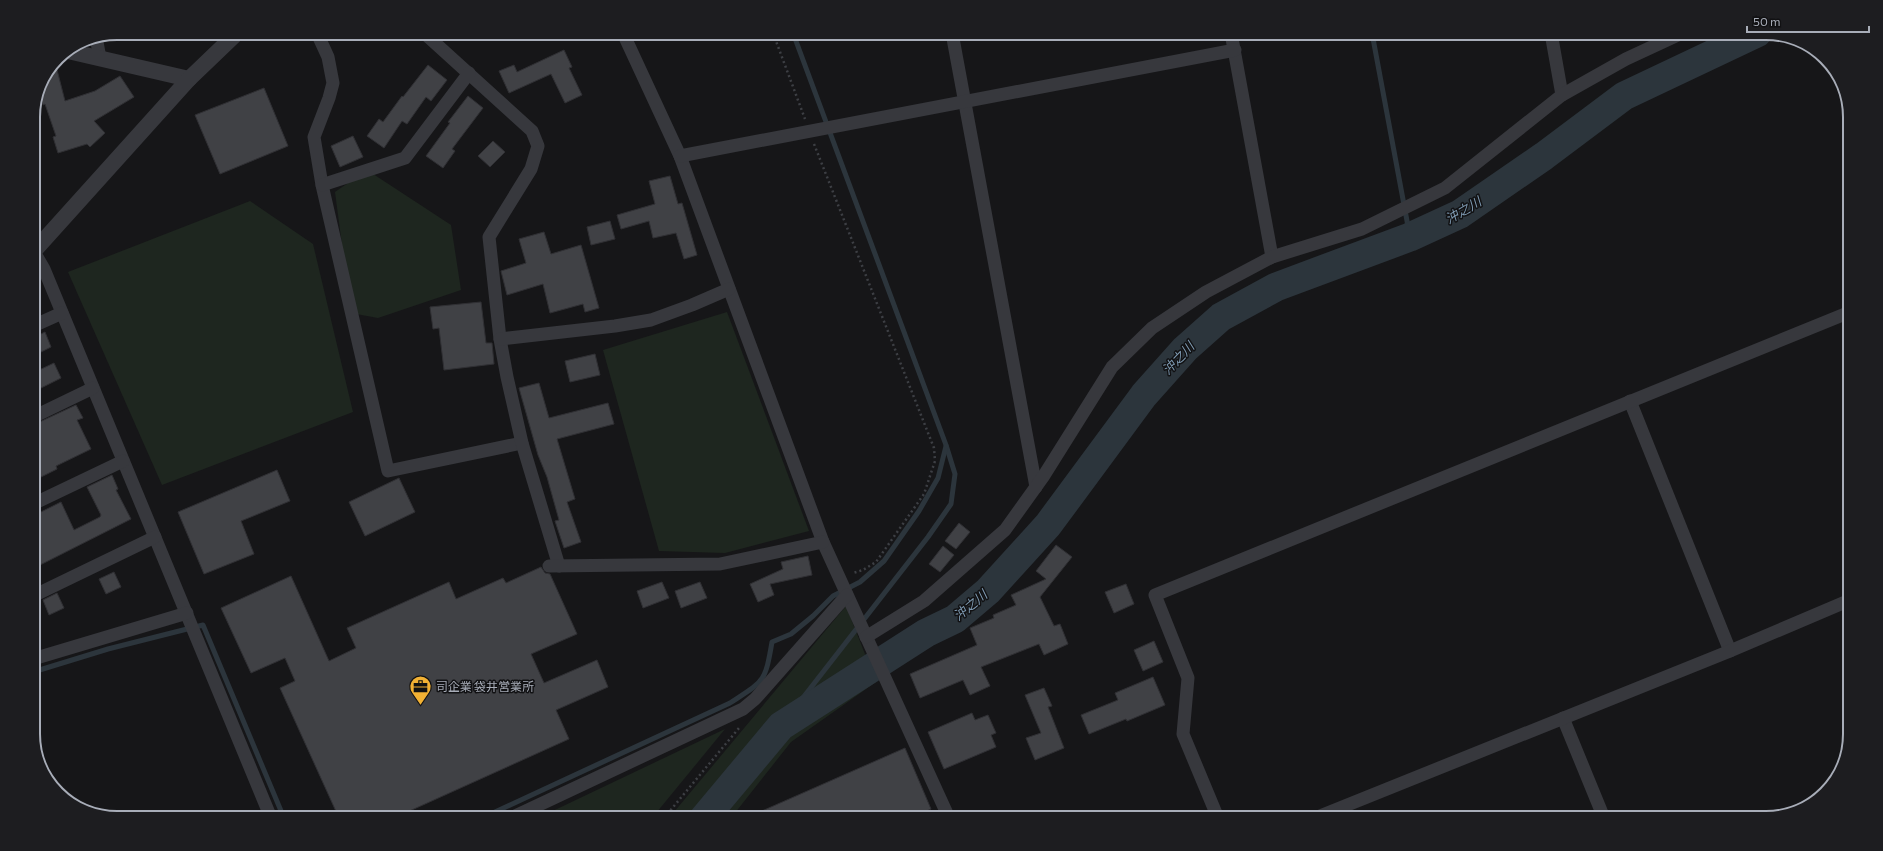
<svg xmlns="http://www.w3.org/2000/svg" width="1883" height="851" viewBox="0 0 1883 851" font-family="Commissioner,'Noto Sans JP',sans-serif">
	<style>
		.green { fill: #1e261f }
		.lines { fill: none; stroke-linecap: round; stroke-linejoin: round }
		.stream { stroke: #2c353c; stroke-width: 5 }
		.river { stroke: #2c353c; stroke-width: 29 }
		.building { fill: #404145; stroke: #303034 }
		.path { stroke: #3d3f44; stroke-width: 2.5; stroke-dasharray: 2 3; stroke-linecap: butt }
		.minor { stroke: #37383d; stroke-width: 13 }
		.tertiary { stroke: #37383d; stroke-width: 16 }
		.labels { text-anchor: middle; dominant-baseline: central; stroke-width: 3; stroke-linejoin: round; paint-order: stroke }
		.poi-label { font-size: 12px; fill: #a8adb8; stroke: #111113; text-anchor: start }
		.water-label { font-size: 13px; font-style: italic; fill: #7f9bb3; stroke: #111113 }
		.rim { fill: none; stroke: #a8adb8; stroke-width: 2 }
	</style>
	<rect width="100%" height="100%" fill="#161618"/>
	<g class="green">
		<path d="M 367,170 L 451,225 L 461,290 L 378,318 L 351,313 L 335,192 Z"/>
		<path d="M 250,201 L 313,244 L 353,412 L 162,485 L 68,272 Z"/>
		<path d="M 727,312 L 809,531 L 725,553 L 659,551 L 603,350 Z"/>
		<path d="M 846,606 L 876,682 L 791,742 L 731,818 L 669,818 Z"/>
		<path d="M 725,729 L 652,818 L 538,818 Z"/>
	</g>
	<g class="lines">
		<g class="stream">
			<path d="M 1372,33 L 1410,237"/>
			<path d="M 33,672 L 108,649 L 203,625 L 284,818"/>
			<path d="M 781,726 L 928,537 L 951,504 L 955,474 L 946,445 L 793,33"/>
			<path d="M 482,818 L 730,703 C 764,681 765,683 772,642 L 791,634 L 813,616 L 833,596 L 860,582 L 884,561 L 919,511 L 938,478 L 946,446"/>
		</g>
		<path class="river" d="M 704,818 L 781,726 L 926,633 L 955,619 L 988,591 L 1048,525 L 1144,395 L 1185,349 L 1221,317 L 1276,287 L 1410,237 L 1460,214 L 1544,156 L 1624,96 L 1757,33"/>
	</g>
	<g class="building">
		<path d="M 564,50 L 572,67 L 569,68 L 582,95 L 565,103 L 551,74 L 509,93 L 499,71 L 514,65 L 517,72 Z"/>
		<path d="M 55,62 L 65,101 L 95,91 L 120,76 L 134,97 L 94,121 L 105,133 L 90,147 L 87,144 L 58,153 L 53,137 L 56,136 L 45,104 L 43,105 L 39,89 Z"/>
		<path d="M 428,65 L 447,80 L 431,101 L 426,97 L 407,124 L 402,121 L 384,148 L 367,136 L 379,119 L 383,122 L 402,96 L 403,97 Z"/>
		<path d="M 264,88 L 288,146 L 220,174 L 195,115 Z"/>
		<path d="M 468,96 L 483,108 L 452,149 L 455,151 L 443,168 L 426,156 L 450,123 L 448,122 Z"/>
		<path d="M 353,136 L 363,157 L 340,167 L 331,146 Z"/>
		<path d="M 493,141 L 505,152 L 490,167 L 478,156 Z"/>
		<path d="M 670,176 L 678,204 L 682,203 L 697,255 L 684,259 L 676,233 L 653,238 L 649,221 L 621,229 L 617,215 L 655,204 L 649,181 Z"/>
		<path d="M 610,221 L 615,239 L 591,245 L 587,227 Z"/>
		<path d="M 544,232 L 551,254 L 581,245 L 599,308 L 585,312 L 583,304 L 550,313 L 543,284 L 507,295 L 501,271 L 526,263 L 519,239 Z"/>
		<path d="M 481,302 L 486,343 L 492,343 L 494,364 L 444,370 L 439,328 L 433,329 L 430,307 Z"/>
		<path d="M 45,332 L 51,347 L 37,354 L 33,346 L 33,338 Z"/>
		<path d="M 595,354 L 600,375 L 570,382 L 565,361 Z"/>
		<path d="M 54,363 L 61,378 L 37,390 L 33,382 L 33,373 Z"/>
		<path d="M 539,383 L 549,418 L 608,403 L 614,424 L 557,439 L 575,499 L 567,502 L 581,542 L 564,548 L 555,521 L 559,520 L 547,477 L 538,455 L 519,388 Z"/>
		<path d="M 76,405 L 83,418 L 77,420 L 91,449 L 56,466 L 57,469 L 33,481 L 33,425 Z"/>
		<path d="M 277,470 L 290,501 L 241,521 L 254,554 L 204,574 L 178,512 Z"/>
		<path d="M 112,475 L 118,489 L 116,490 L 131,519 L 40,565 L 33,550 L 33,516 L 61,502 L 74,530 L 100,517 L 101,515 L 87,487 Z"/>
		<path d="M 399,478 L 415,512 L 365,536 L 349,502 Z"/>
		<path d="M 959,523 L 970,532 L 956,549 L 945,541 Z"/>
		<path d="M 1056,545 L 1072,557 L 1040,597 L 1054,626 L 1060,624 L 1068,644 L 1044,655 L 1039,644 L 981,667 L 990,686 L 970,695 L 963,680 L 920,698 L 910,674 L 977,645 L 970,628 L 994,618 L 993,615 L 1016,605 L 1011,595 L 1046,579 L 1036,571 Z"/>
		<path d="M 943,546 L 954,555 L 940,572 L 929,564 Z"/>
		<path d="M 808,556 L 812,575 L 770,584 L 774,595 L 758,602 L 750,584 L 783,569 L 781,562 Z"/>
		<path d="M 541,567 L 545,573 L 550,574 L 577,634 L 531,654 L 544,683 L 597,660 L 608,687 L 556,710 L 569,739 L 394,818 L 339,818 L 280,688 L 295,681 L 285,658 L 251,673 L 221,608 L 291,576 L 329,661 L 356,648 L 347,628 L 449,582 L 456,599 L 503,578 L 506,583 Z"/>
		<path d="M 114,572 L 121,587 L 106,594 L 99,579 Z"/>
		<path d="M 662,582 L 669,598 L 643,608 L 637,591 Z"/>
		<path d="M 700,582 L 707,598 L 681,608 L 675,591 Z"/>
		<path d="M 1126,584 L 1134,604 L 1114,613 L 1105,592 Z"/>
		<path d="M 57,593 L 64,608 L 49,615 L 43,600 Z"/>
		<path d="M 1154,641 L 1163,662 L 1143,671 L 1134,650 Z"/>
		<path d="M 1153,677 L 1165,705 L 1127,721 L 1126,719 L 1089,734 L 1081,715 L 1118,700 L 1115,693 Z"/>
		<path d="M 1044,688 L 1052,706 L 1048,707 L 1064,748 L 1035,760 L 1026,738 L 1041,733 L 1025,695 Z"/>
		<path d="M 972,713 L 975,720 L 988,715 L 996,733 L 991,735 L 996,747 L 944,769 L 928,732 Z"/>
		<path d="M 905,748 L 931,809 L 912,818 L 746,818 Z"/>
	</g>
	<g class="lines">
		<g class="path">
			<path d="M 773,33 L 805,119"/>
			<path d="M 814,144 L 934,448 L 935,461 L 924,494 L 876,562 L 863,570 L 853,573"/>
			<path d="M 664,818 L 739,728"/>
		</g>
		<g class="minor">
			<path d="M 317,33 L 328,57 L 333,83 L 329,98 L 314,137 L 322,185 L 388,471 L 522,443"/>
			<path d="M 424,33 L 532,131 L 538,146 L 531,169 L 489,237 L 500,339 L 507,377 L 522,443 L 559,566"/>
			<path d="M 623,33 L 680,156 L 823,542 L 949,818"/>
			<path d="M 952,33 L 1036,487"/>
			<path d="M 1231,33 L 1272,257"/>
			<path d="M 1551,33 L 1562,95"/>
			<path d="M 96,37 L 100,58"/>
			<path d="M 680,156 L 1235,50"/>
			<path d="M 322,185 L 405,158 L 469,73"/>
			<path d="M 33,250 L 44,269 L 271,818"/>
			<path d="M 33,326 L 62,313"/>
			<path d="M 500,339 L 615,326 L 651,320 L 692,305 L 729,289"/>
			<path d="M 1630,401 L 1730,651"/>
			<path d="M 33,417 L 93,388"/>
			<path d="M 33,504 L 123,461"/>
			<path d="M 549,566 L 720,564 L 823,542"/>
			<path d="M 33,596 L 155,537"/>
			<path d="M 866,637 L 924,601 L 1005,530 L 1043,477 L 1112,367 L 1152,328 L 1206,292 L 1272,257 L 1362,229 L 1445,188 L 1562,95 L 1626,59 L 1682,33"/>
			<path d="M 33,659 L 187,613"/>
			<path d="M 1563,718 L 1604,818"/>
			<path d="M 511,818 L 743,709 L 755,699 L 847,595"/>
			<path d="M 1218,818 L 1183,734 L 1188,678 L 1155,595 L 1850,312"/>
			<path d="M 1315,818 L 1730,651 L 1850,600"/>
		</g>
		<g class="tertiary">
			<path d="M 68,51 L 189,79"/>
			<path d="M 34,251 L 189,79 L 237,33"/>
		</g>
	</g>
	<defs>
		<symbol id="office-pin" viewBox="-11 -11 22 30"><path d="M0 17L-7.5 6A9.5 9.5 0 1 1 7.5 6Z" fill="#f2b134" stroke="#111113"/><path d="M-6-3h4V-5.5h4V-3h4V5H-6ZM-1-4.5V-3h2v-1.5ZM-6 0V1H6V0Z" fill="#111"/></symbol>
	</defs>
	<g fill-rule="evenodd">
		<use href="#office-pin" x="408" y="674" width="25" height="34"/>
	</g>
	<g class="labels">
		<g class="poi-label">
			<text x="436" y="686">司企業 袋井営業所</text>
		</g>
		<g class="water-label">
			<text transform="translate(1463 210) rotate(-31)">沖之川</text>
			<text transform="translate(1178 358) rotate(-46)">沖之川</text>
			<text transform="translate(970 605) rotate(-40)">沖之川</text>
		</g>
	</g>
	<path d="M0 0H1883V851H0ZM117 40H1766A77 77 0 0 1 1843 117V734A77 77 0 0 1 1766 811H117A77 77 0 0 1 40 734V117A77 77 0 0 1 117 40Z" fill="#1d1d20" fill-rule="evenodd"/>
	<path class="rim" d="M117 40H1766A77 77 0 0 1 1843 117V734A77 77 0 0 1 1766 811H117A77 77 0 0 1 40 734V117A77 77 0 0 1 117 40Z"/>
	<path d="M1747 26v6h122v-6" fill="none" stroke="#a8adb8" stroke-width="2"/>
	<text x="1753" y="26" font-size="12" fill="#a8adb8" stroke="#111113" stroke-width="3" paint-order="stroke">50 m</text>
</svg>
